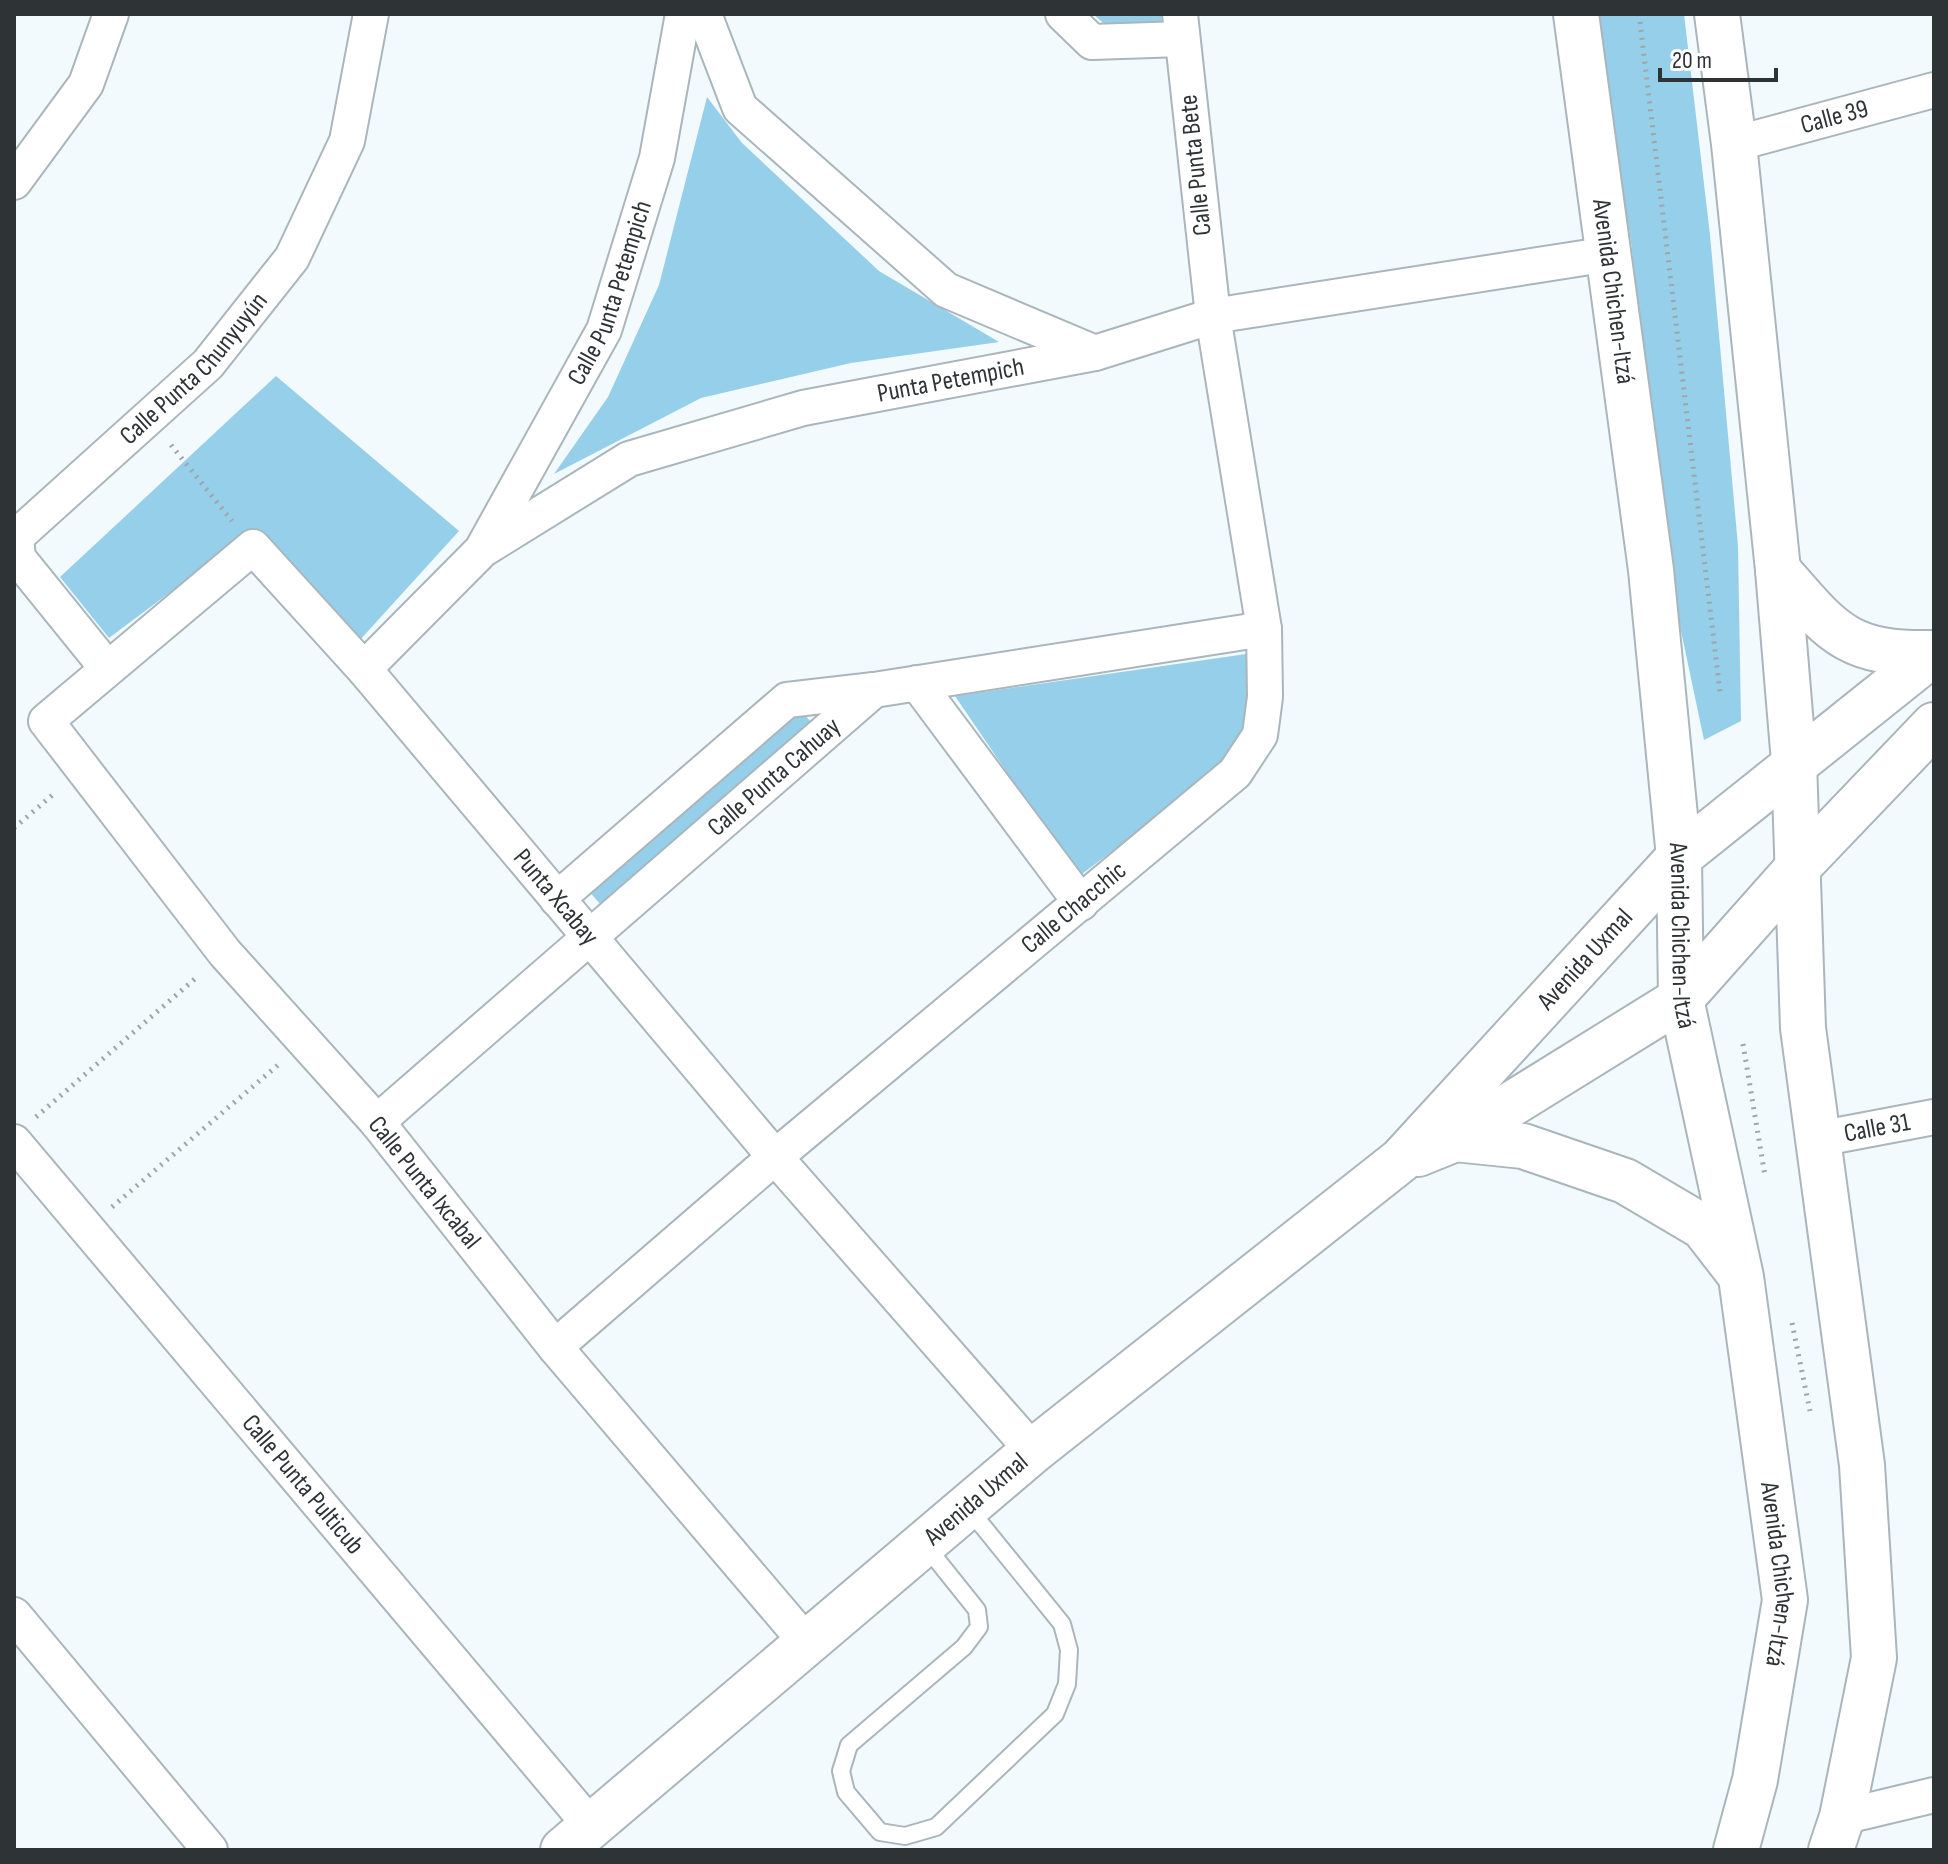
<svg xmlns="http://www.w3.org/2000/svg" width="1948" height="1864" viewBox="0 0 1948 1864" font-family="'Sofia Sans Condensed',sans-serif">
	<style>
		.green { fill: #95cfe9 }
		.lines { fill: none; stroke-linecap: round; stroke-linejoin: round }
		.service-casing { stroke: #aab6bc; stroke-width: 20 }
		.minor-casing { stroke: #aab6bc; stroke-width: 38 }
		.secondary-casing { stroke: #aab6bc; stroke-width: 48 }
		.path { stroke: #9fa5a9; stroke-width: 5; stroke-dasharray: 2 6; stroke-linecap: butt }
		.service { stroke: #fff; stroke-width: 16 }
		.minor { stroke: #fff; stroke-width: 34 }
		.secondary { stroke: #fff; stroke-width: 44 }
		.labels { text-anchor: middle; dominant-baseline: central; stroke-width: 7; stroke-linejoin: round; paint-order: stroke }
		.street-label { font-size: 26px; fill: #2e3336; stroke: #fff }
	</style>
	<rect width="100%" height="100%" fill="#f2fafe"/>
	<g class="green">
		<path d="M 1093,14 L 1161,14 L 1162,25 L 1109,28 Z"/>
		<path d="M 1595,14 L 1684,14 L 1710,235 L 1738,546 L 1741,721 L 1704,740 L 1669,574 L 1631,242 Z"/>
		<path d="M 707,97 L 742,143 L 879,271 L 999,342 L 851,363 L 701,398 L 554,474 L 608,397 L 659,285 Z"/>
		<path d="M 276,376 L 459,531 L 359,641 L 256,528 L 109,638 L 60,577 Z"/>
		<path d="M 1253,653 L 1254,714 L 1225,766 L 1078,877 L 955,696 Z"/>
		<path d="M 798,707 L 817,729 L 607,912 L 588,890 Z"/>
	</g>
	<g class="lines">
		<defs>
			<path id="service" d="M 925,1545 L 977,1610 L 979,1627 L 964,1647 L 849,1745 L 841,1771 L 846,1792 L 880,1832 L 905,1836 L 936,1827 L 1055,1714 L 1067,1684 L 1069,1650 L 1062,1624 L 968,1508"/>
			<g id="minor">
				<path d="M 704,14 L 740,108 L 946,290 L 1095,353"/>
				<path d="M 1063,14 L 1092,42 L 1182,39"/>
				<path id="s1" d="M 1734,144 L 1934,90"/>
				<path d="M 14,182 L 86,84 L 111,14"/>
				<path id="s2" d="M 484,546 L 604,330 L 657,158 L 683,14"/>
				<path id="s3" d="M 107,668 L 18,558 L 16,537 L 208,364 L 292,258 L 347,141 L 371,14"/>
				<path id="s4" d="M 364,669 L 482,550 L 629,459 L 803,408 L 1095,353 L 1213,316 L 1609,254"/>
				<path d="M 917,683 L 1081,903"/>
				<path d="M 557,899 L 787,700 L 874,690 L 1264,629"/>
				<path id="s5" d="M 377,1122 L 874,690"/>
				<path id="s6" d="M 1818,1139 L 1934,1117"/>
				<path id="s7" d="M 14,1142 L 591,1826"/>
				<path id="s8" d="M 555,1347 L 775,1157 L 1235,773 L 1260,735 L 1265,697 L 1264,629 L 1213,316 L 1180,14"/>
				<path d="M 14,1615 L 210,1850"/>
				<path id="s9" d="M 806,1642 L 555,1347 L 377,1122 L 225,953 L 46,721 L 253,547 L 364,669 L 775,1157 L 1033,1451"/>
				<path d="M 1842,1817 L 1934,1795"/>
			</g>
			<g id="secondary">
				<path id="s10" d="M 1576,14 L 1651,570 L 1679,857 L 1681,999 L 1741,1277 L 1785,1600 L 1755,1780 L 1736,1850"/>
				<path d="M 1717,14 L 1734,144 L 1778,570 L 1794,762 L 1803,1028 L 1862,1465 L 1874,1658 L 1842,1817 L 1831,1850"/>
				<path d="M 1778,570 C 1832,632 1846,655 1934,653"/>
				<path d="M 1455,1139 L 1523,1146 L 1625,1181 L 1703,1227 L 1737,1271"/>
				<path d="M 1418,1154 L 1455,1139 L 1681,999 L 1800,865 L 1934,725"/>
				<path id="s11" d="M 563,1850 L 1033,1451 L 1401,1160 L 1679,857 L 1934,653"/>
			</g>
		</defs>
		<use href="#service" class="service-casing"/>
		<use href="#minor" class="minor-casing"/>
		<use href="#secondary" class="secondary-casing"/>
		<g class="path">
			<path d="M 1639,14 L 1720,692"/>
			<path d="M 171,445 L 232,521"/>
			<path d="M 14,828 L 56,792"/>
			<path d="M 1743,1044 L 1765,1176"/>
			<path d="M 36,1117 L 197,977"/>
			<path d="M 112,1207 L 278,1065"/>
			<path d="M 1792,1323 L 1810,1411"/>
		</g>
		<use href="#service" class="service"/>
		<use href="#minor" class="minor"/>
		<use href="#secondary" class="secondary"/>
	</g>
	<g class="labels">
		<g class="street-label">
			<text stroke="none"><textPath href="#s1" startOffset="104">Calle 39</textPath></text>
			<text transform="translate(1196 165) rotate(-96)">Calle Punta Bete</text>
			<text stroke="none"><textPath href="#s2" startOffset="284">Calle Punta Petempich</textPath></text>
			<text stroke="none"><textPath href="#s10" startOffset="280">Avenida Chichen-Itzá</textPath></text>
			<text stroke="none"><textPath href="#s3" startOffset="408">Calle Punta Chunyuyún</textPath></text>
			<text stroke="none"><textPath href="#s4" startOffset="672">Punta Petempich</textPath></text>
			<text stroke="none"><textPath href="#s5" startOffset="526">Calle Punta Cahuay</textPath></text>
			<text stroke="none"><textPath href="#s9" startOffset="1928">Punta Xcabay</textPath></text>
			<text stroke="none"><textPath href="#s8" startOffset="680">Calle Chacchic</textPath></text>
			<text stroke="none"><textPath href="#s10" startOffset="928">Avenida Chichen-Itzá</textPath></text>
			<text stroke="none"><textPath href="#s11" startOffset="1358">Avenida Uxmal</textPath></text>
			<text stroke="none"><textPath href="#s6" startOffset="60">Calle 31</textPath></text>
			<text transform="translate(424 1183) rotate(51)">Calle Punta Ixcabal</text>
			<text stroke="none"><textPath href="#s7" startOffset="448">Calle Punta Pulticub</textPath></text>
			<text stroke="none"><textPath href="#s11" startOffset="542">Avenida Uxmal</textPath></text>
			<text stroke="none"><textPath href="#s10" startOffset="1576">Avenida Chichen-Itzá</textPath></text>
		</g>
	</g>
	<rect width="1948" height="1864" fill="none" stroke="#2e3336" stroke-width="32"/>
	<path d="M1660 68v12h116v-12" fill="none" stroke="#2e3336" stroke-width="4"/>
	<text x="1672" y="68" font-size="24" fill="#2e3336" stroke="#ffffff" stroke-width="6" paint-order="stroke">20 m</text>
</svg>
